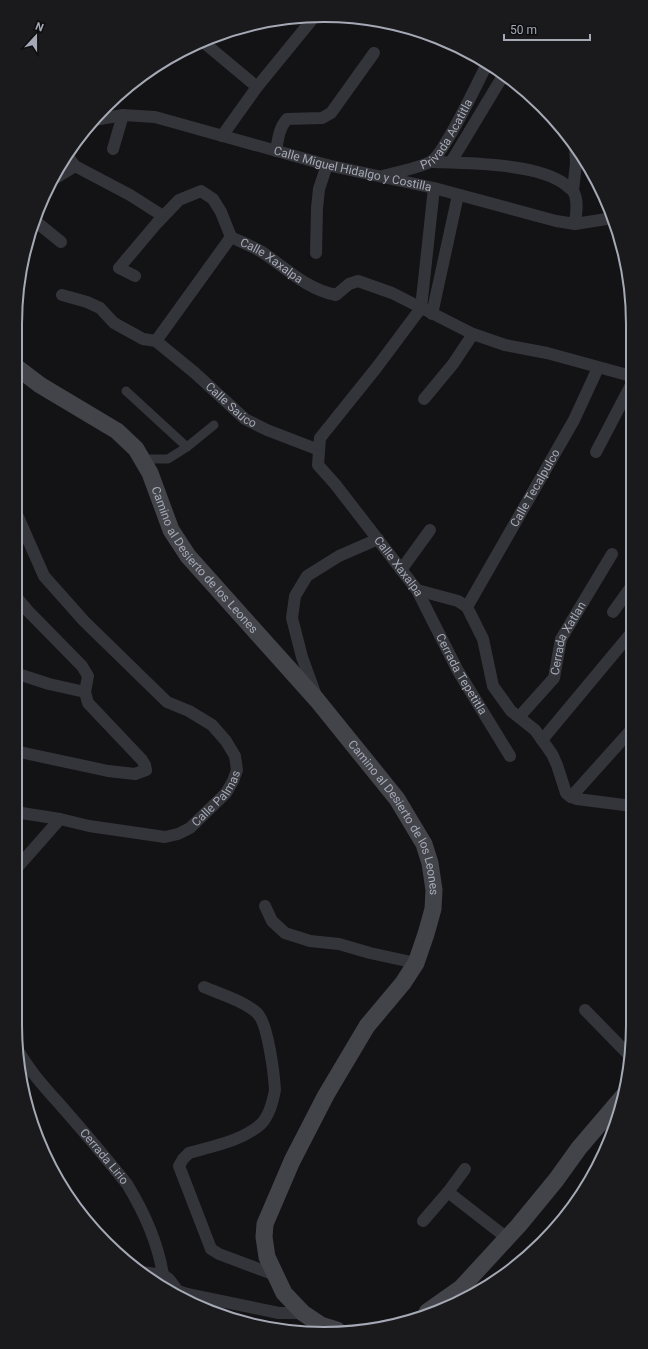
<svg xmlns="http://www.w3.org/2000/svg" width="648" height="1349" viewBox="0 0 648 1349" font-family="Roboto,sans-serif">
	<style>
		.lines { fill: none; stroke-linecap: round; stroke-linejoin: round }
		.pedestrian { stroke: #34353a; stroke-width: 9 }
		.minor { stroke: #34353a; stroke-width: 12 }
		.secondary { stroke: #42444a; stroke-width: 17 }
		.labels { text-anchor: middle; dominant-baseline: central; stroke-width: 3; stroke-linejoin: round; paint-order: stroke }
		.street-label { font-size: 12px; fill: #a5a9b5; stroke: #0e0e10 }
		.rim { fill: none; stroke: #a5a9b5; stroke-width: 2 }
	</style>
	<rect width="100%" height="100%" fill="#131315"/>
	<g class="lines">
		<g class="pedestrian">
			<path d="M 126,391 L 187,447"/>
			<path d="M 142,459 L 168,459 L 187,447 L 214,425"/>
		</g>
		<g class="minor">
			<path d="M 202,41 L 257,87"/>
			<path id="s1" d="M 94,120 L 123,115 L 155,117 L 327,165 L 434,188 L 556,221 L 575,224 L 613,218"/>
			<path d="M 222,136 L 257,87 L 315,16"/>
			<path d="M 113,149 L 123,115"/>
			<path d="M 276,151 C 278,139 279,128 287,119 L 322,118 L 331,113 L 374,53"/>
			<path d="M 66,154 L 75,166 L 130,195 L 163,216"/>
			<path d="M 432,162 C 467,163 539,163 566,185 C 568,187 571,189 573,191 C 579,200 576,214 575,224"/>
			<path d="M 451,162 L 504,74"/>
			<path id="s2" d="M 383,176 C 398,172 418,168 430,162 C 443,156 479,80 487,64"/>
			<path d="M 52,180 L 75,166"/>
			<path id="s3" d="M 434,188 L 421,308 L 377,367 L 320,438 L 318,465 L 335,484 L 417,590 L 458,671 L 510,756"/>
			<path d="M 573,191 L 576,163 L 575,146"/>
			<path d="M 34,220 L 61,242"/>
			<path d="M 316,253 L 317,208 L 319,189 L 327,165"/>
			<path id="s4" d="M 135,276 L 119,268 L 157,223 L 179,200 L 201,191 L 213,199 L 221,212 L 231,237 C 241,242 252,246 262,252 C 286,268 306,289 336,295 L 349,284 L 358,281 L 392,293 L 473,334 L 505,345 L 547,353 L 631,376"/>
			<path id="s5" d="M 62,295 L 87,302 L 100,308 L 114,323 L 143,339 L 156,341 L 195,373 L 245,419 L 267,430 L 319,450"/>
			<path d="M 432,314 L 458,195"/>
			<path d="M 156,341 L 231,237"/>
			<path d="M 424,399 L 453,364 L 473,334"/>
			<path d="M 596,452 L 631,385"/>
			<path d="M 401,570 L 430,530"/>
			<path d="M 417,590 L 458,601 L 467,607 L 483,639 L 493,686 L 511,711 L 535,730 L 552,754 L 557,765 L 566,793 L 571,797 L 577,799 L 632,806"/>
			<path id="s6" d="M 467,607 L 574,420 L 598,368"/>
			<path d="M 613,612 L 631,587"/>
			<path d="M 15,673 L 49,684 L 85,692"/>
			<path d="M 315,693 L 302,657 L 292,618 L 295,596 L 307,576 L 339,556 L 378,539"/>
			<path id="s7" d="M 519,717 L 554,678 L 561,639 L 612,554"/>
			<path d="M 542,740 L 632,632"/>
			<path d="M 15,751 L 108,771 L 135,774 L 146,770 L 145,765 L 142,760 L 88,703 L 85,692 L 88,676 L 82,666 L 28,611 L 17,598 L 15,591"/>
			<path d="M 571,797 L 632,729"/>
			<path id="s8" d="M 15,812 L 60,819 L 89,826 L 165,837 L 178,834 L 190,828 L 226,793 L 233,781 L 237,770 L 235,756 L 226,741 L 212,725 L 189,711 L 167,702 L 84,621 L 44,576 L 15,510"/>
			<path d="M 15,870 L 60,819"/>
			<path d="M 265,906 L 272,921 L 285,933 L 310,941 L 339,944 L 370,953 L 416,963"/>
			<path d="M 204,987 C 220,994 244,1001 257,1013 C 268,1023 274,1074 275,1090 C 273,1101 269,1116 261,1124 C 242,1141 213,1146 189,1153 L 183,1159 L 179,1166 L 211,1249 L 219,1254 L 275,1275"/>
			<path d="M 585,1010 L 630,1056"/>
			<path id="s9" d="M 19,1052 C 31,1073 47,1090 63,1108 C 85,1133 106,1158 127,1184 C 144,1212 158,1242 163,1275"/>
			<path d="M 448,1192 L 507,1238"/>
			<path d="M 423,1221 L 448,1192 L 465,1169"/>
			<path d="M 141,1272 L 163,1275 L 169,1279 L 178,1291 L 187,1294 L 279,1313 L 303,1313"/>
		</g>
		<g class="secondary">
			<path id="s10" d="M 15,366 L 40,385 L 117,431 L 136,449 L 150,473 L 171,530 L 188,556 L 317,700 L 397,799 L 424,844 L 430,863 L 434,890 L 433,909 L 426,934 L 416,963 L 403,983 L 367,1026 L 326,1095 L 292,1161 L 265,1224 L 264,1237 L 267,1257 L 284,1293 L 303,1313 L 321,1325 L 337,1330"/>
			<path d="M 427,1312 L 461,1288 L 519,1225 L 556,1180 L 579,1148 L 625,1094"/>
		</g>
	</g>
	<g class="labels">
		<g class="street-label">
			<text stroke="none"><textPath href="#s2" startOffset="81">Privada Acatitla</textPath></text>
			<text stroke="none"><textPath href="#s1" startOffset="266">Calle Miguel Hidalgo y Costilla</textPath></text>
			<text stroke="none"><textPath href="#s4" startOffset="236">Calle Xaxalpa</textPath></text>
			<text stroke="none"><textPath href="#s5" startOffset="206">Calle Saúco</textPath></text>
			<text stroke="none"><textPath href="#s6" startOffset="137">Calle Tecalpulco</textPath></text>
			<text stroke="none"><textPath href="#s10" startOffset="279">Camino al Desierto de los Leones</textPath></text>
			<text stroke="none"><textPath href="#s3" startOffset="442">Calle Xaxalpa</textPath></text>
			<text stroke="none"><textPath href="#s7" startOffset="95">Cerrada Xatlan</textPath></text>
			<text stroke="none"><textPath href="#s3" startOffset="567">Cerrada Tepetitla</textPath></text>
			<text stroke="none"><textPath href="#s8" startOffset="219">Calle Palmas</textPath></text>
			<text stroke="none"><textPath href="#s10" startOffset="603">Camino al Desierto de los Leones</textPath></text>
			<text stroke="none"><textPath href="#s9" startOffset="135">Cerrada Lirio</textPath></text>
		</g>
	</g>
	<path d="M0 0H648V1349H0ZM324 22H324A302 302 0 0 1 626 324V1025A302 302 0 0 1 324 1327H324A302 302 0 0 1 22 1025V324A302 302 0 0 1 324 22Z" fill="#1a1a1d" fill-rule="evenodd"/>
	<path class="rim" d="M324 22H324A302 302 0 0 1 626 324V1025A302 302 0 0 1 324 1327H324A302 302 0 0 1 22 1025V324A302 302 0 0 1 324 22Z"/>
	<g transform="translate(36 36) rotate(21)" stroke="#0e0e10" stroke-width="3" paint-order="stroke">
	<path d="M0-3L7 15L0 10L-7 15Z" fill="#a5a9b5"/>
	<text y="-6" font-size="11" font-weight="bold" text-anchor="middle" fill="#a5a9b5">N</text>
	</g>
	<path d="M504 34v6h86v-6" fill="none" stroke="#a5a9b5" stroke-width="2"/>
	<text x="510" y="34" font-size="12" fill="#a5a9b5" stroke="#0e0e10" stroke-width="3" paint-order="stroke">50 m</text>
</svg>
